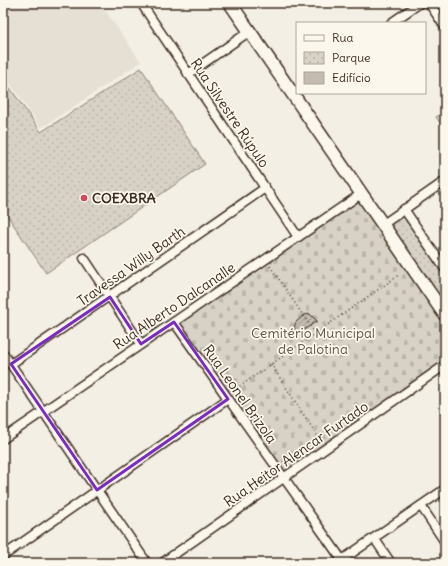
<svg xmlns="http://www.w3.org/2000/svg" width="448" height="566" viewBox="0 0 448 566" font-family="Delius,sans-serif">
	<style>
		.built { fill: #e5dfd4 }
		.green { fill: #d8d1c6; stroke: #8a7e72 }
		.cemetery { fill: url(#cemetery-stones); stroke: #8a7e72 }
		.park { fill: url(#park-dots); stroke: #8a7e72 }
		.building { fill: url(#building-hatch); stroke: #3b2a1e }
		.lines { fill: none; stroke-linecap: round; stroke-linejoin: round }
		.street-casing { stroke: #3b2a1e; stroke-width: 11 }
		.primary-casing { stroke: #3b2a1e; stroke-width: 15 }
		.path { stroke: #3b2a1e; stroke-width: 1.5; stroke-dasharray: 1 3; stroke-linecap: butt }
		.street { stroke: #fbf7ec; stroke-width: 8 }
		.primary { stroke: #fbf7ec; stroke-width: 12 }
		.marked { fill: none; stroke: #7b2cbf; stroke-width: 3; stroke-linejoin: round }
		.poi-dot { fill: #d1495b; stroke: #fbf7ec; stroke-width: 1.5 }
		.labels { text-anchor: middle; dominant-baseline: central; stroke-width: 3.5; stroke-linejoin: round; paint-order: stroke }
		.street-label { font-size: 14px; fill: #3b2a1e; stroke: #fbf7ec }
		.poi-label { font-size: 14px; font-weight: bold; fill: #3b2a1e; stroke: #fbf7ec; text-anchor: start }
		.park-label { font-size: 14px; fill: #625448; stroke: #fbf7ec }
	</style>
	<defs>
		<pattern id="cemetery-stones" width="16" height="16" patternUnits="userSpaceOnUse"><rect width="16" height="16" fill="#d8d1c6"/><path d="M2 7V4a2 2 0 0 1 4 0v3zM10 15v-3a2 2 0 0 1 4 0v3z" fill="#bab4aa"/></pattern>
		<pattern id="park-dots" width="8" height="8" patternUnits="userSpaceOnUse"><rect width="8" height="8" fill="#d8d1c6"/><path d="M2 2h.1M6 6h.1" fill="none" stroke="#bab4aa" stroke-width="1.8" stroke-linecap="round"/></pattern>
		<pattern id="building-hatch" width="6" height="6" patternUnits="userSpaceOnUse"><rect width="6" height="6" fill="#c3bbb0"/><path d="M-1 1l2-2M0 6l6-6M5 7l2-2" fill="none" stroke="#a0988f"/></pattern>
	</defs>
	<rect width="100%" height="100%" fill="#f3efe4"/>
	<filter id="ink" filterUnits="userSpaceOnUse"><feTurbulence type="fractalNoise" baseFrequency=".025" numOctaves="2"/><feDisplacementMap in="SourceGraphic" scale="8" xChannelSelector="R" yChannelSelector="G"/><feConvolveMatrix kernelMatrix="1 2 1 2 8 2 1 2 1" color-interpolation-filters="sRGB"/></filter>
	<g filter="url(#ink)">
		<path class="built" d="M 3,3 L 100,3 L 141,62 L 41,128 L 3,73 Z"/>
		<path class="green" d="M 445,111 L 445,130 L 436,117 Z"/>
		<path class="cemetery" d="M 361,194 L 445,315 L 445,365 L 284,479 L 174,322 Z"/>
		<g class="park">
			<path d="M 141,68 L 205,164 L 46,273 L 3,209 L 3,78 L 41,132 Z"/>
			<path d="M 404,209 L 445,269 L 445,315 L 382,225 Z"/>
		</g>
		<path class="building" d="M 310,314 L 317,321 L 298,334 L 294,328 L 296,322 L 304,315 Z"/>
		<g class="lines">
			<defs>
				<g id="street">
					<path d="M 141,3 L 298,237"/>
					<path d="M 429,3 L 445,27"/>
					<path d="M 391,23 L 420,3"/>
					<path d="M 188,74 L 250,31"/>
					<path d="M 404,209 L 445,269"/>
					<path d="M 382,225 L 445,181"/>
					<path d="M 84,258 L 141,344"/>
					<path d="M 174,322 L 342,560"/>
					<path d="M 3,353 L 147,563"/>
					<path d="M 11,364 L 265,188"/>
					<path d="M 3,439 L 361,194"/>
					<path d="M 421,506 L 445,542"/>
					<path d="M 374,538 L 391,563"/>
					<path d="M 3,556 L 228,399"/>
					<path d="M 339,562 L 445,489"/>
					<path d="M 162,563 L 445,365"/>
				</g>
				<path id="primary" d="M 230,3 L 445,315"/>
			</defs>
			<use href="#street" class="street-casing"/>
			<use href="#primary" class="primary-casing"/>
			<g class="path">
				<path d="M 270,266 L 315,333"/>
				<path d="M 271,364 L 322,443"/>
				<path d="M 233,391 L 399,275"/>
			</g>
			<use href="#street" class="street"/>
			<use href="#primary" class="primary"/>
		</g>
	</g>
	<path class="marked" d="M 110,297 L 141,344 L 174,322 L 228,399 L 97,490 L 11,364 Z"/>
	<circle class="poi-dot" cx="84" cy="198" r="4"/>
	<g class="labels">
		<g class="street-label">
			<text transform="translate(230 113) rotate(56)">Rua Silvestre Rúpulo</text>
			<text transform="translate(131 266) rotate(-35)">Travessa Willy Barth</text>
			<text transform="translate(174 306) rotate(-34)">Rua Alberto Dalcanalle</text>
			<text transform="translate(240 394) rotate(55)">Rua Leonel Brizola</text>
			<text transform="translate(296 454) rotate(-35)">Rua Heitor Alencar Furtado</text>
		</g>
		<g class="poi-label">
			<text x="92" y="198">COEXBRA</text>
		</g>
		<g class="park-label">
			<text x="313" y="333">Cemitério Municipal<tspan x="313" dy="16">de Palotina</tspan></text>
		</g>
	</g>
	<rect width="448" height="566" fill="none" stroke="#fbf7ec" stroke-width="16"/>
	<rect x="8" y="8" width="432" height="550" fill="none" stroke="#3b2a1e" stroke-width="1.5" filter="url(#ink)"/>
	<rect x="296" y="22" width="130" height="72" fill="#fbf7ec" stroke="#aea59a"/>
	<rect x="304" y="35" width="20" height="6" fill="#fbf7ec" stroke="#aea59a"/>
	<text x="332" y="42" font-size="12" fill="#3b2a1e">Rua</text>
	<rect x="304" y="52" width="20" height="12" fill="url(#park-dots)" stroke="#aea59a"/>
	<text x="332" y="62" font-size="12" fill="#3b2a1e">Parque</text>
	<rect x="304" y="72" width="20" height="12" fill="#c3bbb0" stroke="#aea59a"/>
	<text x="332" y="82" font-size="12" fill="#3b2a1e">Edifício</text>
</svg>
